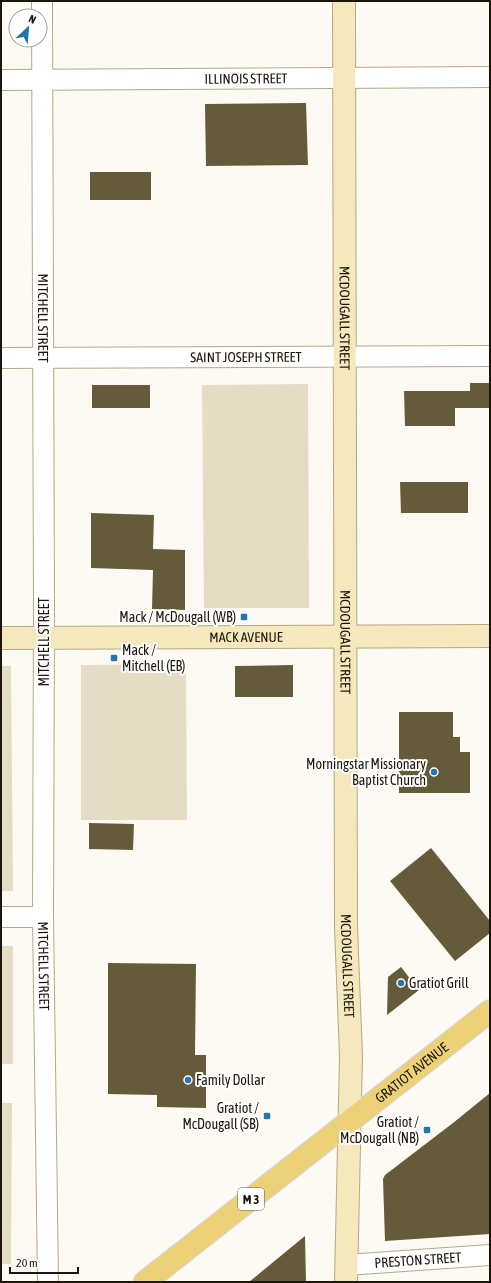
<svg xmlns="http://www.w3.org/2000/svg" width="491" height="1283" viewBox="0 0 491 1283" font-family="'Asap Condensed',sans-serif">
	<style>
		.green { fill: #e4dcc5 }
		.building { fill: #655a3a }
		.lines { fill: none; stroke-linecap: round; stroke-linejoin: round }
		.street-casing { stroke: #b4a886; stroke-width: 22 }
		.secondary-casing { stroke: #b4a886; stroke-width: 24 }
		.primary-casing { stroke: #d6d5d3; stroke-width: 24 }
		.street { stroke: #fff; stroke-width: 20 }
		.secondary { stroke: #f5e8bc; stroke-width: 22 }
		.primary { stroke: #ecd179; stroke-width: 22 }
		.poi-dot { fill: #2677a8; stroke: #fff; stroke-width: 1.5 }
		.labels { text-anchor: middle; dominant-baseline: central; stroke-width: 4; stroke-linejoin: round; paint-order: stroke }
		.shield { fill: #fff; stroke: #5f5c53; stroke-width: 1 }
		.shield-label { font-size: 13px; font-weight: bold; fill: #1b1609 }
		.street-label { font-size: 14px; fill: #1b1609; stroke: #fff }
		.poi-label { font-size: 14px; fill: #1b1609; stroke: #fff; text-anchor: end }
	</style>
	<rect width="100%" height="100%" fill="#fdfaf3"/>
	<g class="green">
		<path d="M 308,384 L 309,608 L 204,608 L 202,385 Z"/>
		<path d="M 186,664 L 187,820 L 81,820 L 81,665 Z"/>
		<path d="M 1,666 L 11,666 L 13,891 L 1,891 Z"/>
		<rect x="1" y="946" width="12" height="118"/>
		<path d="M 1,1103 L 12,1103 L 11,1264 L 1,1264 Z"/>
	</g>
	<g class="building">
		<path d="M 306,103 L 308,165 L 206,166 L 205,104 Z"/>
		<rect x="90" y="172" width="61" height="28"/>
		<path d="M 470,383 L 489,383 L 489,408 L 455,408 L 455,426 L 405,426 L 404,391 L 470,391 Z"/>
		<rect x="92" y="385" width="58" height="23"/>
		<path d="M 400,482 L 468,482 L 468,513 L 401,513 Z"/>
		<path d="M 91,513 L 154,515 L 153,549 L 185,550 L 185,610 L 152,609 L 153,570 L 91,568 Z"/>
		<path d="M 293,665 L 293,697 L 235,697 L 235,666 Z"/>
		<path d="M 399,712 L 453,712 L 453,737 L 460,737 L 460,752 L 470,752 L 470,793 L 399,793 Z"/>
		<path d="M 89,823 L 134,824 L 133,850 L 89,849 Z"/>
		<path d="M 431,848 L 490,921 L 490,933 L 455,961 L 390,881 Z"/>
		<path d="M 108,963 L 196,964 L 195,1055 L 206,1055 L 206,1108 L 157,1107 L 157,1095 L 108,1094 Z"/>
		<path d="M 401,967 L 419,990 L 387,1015 L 388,977 Z"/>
		<path d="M 490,1093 L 490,1234 L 385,1241 L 383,1179 L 385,1175 L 453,1123 Z"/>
		<path d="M 305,1236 L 306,1282 L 249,1282 Z"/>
	</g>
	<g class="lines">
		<defs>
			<g id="street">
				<path id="s1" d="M 42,1 L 44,610 L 43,917 L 48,1282"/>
				<path id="s2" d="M 1,80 L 490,77"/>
				<path id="s3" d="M 1,358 L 490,356"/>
				<path d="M 1,917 L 43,917"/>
				<path id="s4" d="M 346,1265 L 490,1255"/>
			</g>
			<g id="secondary">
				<path id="s5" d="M 344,1 L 346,927 L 351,1056 L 346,1282"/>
				<path id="s6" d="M 1,638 L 490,636"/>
			</g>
			<g id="primary">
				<path id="s7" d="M 145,1282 L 490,1011"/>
			</g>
		</defs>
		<use href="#street" class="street-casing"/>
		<use href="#secondary" class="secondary-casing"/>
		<use href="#primary" class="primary-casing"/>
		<use href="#street" class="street"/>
		<use href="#secondary" class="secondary"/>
		<use href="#primary" class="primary"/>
	</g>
	<g class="poi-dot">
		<rect x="240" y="613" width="8" height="8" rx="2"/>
		<rect x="110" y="654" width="8" height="8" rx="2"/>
		<circle cx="434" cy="772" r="4"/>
		<circle cx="401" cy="983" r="4"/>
		<circle cx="188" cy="1080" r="4"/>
		<rect x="263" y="1112" width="8" height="8" rx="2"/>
		<rect x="423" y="1126" width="8" height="8" rx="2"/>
	</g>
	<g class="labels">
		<rect class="shield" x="238" y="1188" width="26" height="22" rx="3"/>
		<g class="shield-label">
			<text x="251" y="1199">M 3</text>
		</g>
		<g class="street-label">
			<text stroke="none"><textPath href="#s2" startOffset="245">ILLINOIS STREET</textPath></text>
			<text stroke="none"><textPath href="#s1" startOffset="317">MITCHELL STREET</textPath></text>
			<text stroke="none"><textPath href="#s5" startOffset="317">MCDOUGALL STREET</textPath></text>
			<text stroke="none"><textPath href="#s3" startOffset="245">SAINT JOSEPH STREET</textPath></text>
			<text stroke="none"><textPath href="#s6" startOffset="245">MACK AVENUE</textPath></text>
			<text transform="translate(44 642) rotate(-90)">MITCHELL STREET</text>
			<text stroke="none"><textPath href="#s5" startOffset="641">MCDOUGALL STREET</textPath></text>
			<text stroke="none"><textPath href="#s1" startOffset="965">MITCHELL STREET</textPath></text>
			<text stroke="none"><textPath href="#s5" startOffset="965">MCDOUGALL STREET</textPath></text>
			<text stroke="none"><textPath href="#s7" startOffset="339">GRATIOT AVENUE</textPath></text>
			<text stroke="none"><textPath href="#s4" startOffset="72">PRESTON STREET</textPath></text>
		</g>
		<g class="poi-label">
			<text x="236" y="617">Mack / McDougall (WB)</text>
			<text x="122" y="650" text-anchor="start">Mack /<tspan x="122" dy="16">Mitchell (EB)</tspan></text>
			<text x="426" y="764">Morningstar Missionary<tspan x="426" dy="16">Baptist Church</tspan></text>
			<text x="409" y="983" text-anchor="start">Gratiot Grill</text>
			<text x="196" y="1080" text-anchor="start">Family Dollar</text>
			<text x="259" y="1108">Gratiot /<tspan x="259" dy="16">McDougall (SB)</tspan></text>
			<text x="419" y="1122">Gratiot /<tspan x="419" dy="16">McDougall (NB)</tspan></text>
		</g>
	</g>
	<rect width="491" height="1283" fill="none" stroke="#1b1609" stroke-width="4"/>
	<g transform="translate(28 28) rotate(26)"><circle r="19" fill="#ffffff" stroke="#a4a29d"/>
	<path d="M0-3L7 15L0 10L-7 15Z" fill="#2677a8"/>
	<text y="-6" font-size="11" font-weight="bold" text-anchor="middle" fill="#1b1609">N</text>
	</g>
	<path d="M10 1267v6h68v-6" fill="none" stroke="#1b1609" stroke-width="2"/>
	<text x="16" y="1267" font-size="12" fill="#1b1609" stroke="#ffffff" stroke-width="3" paint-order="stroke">20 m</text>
</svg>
